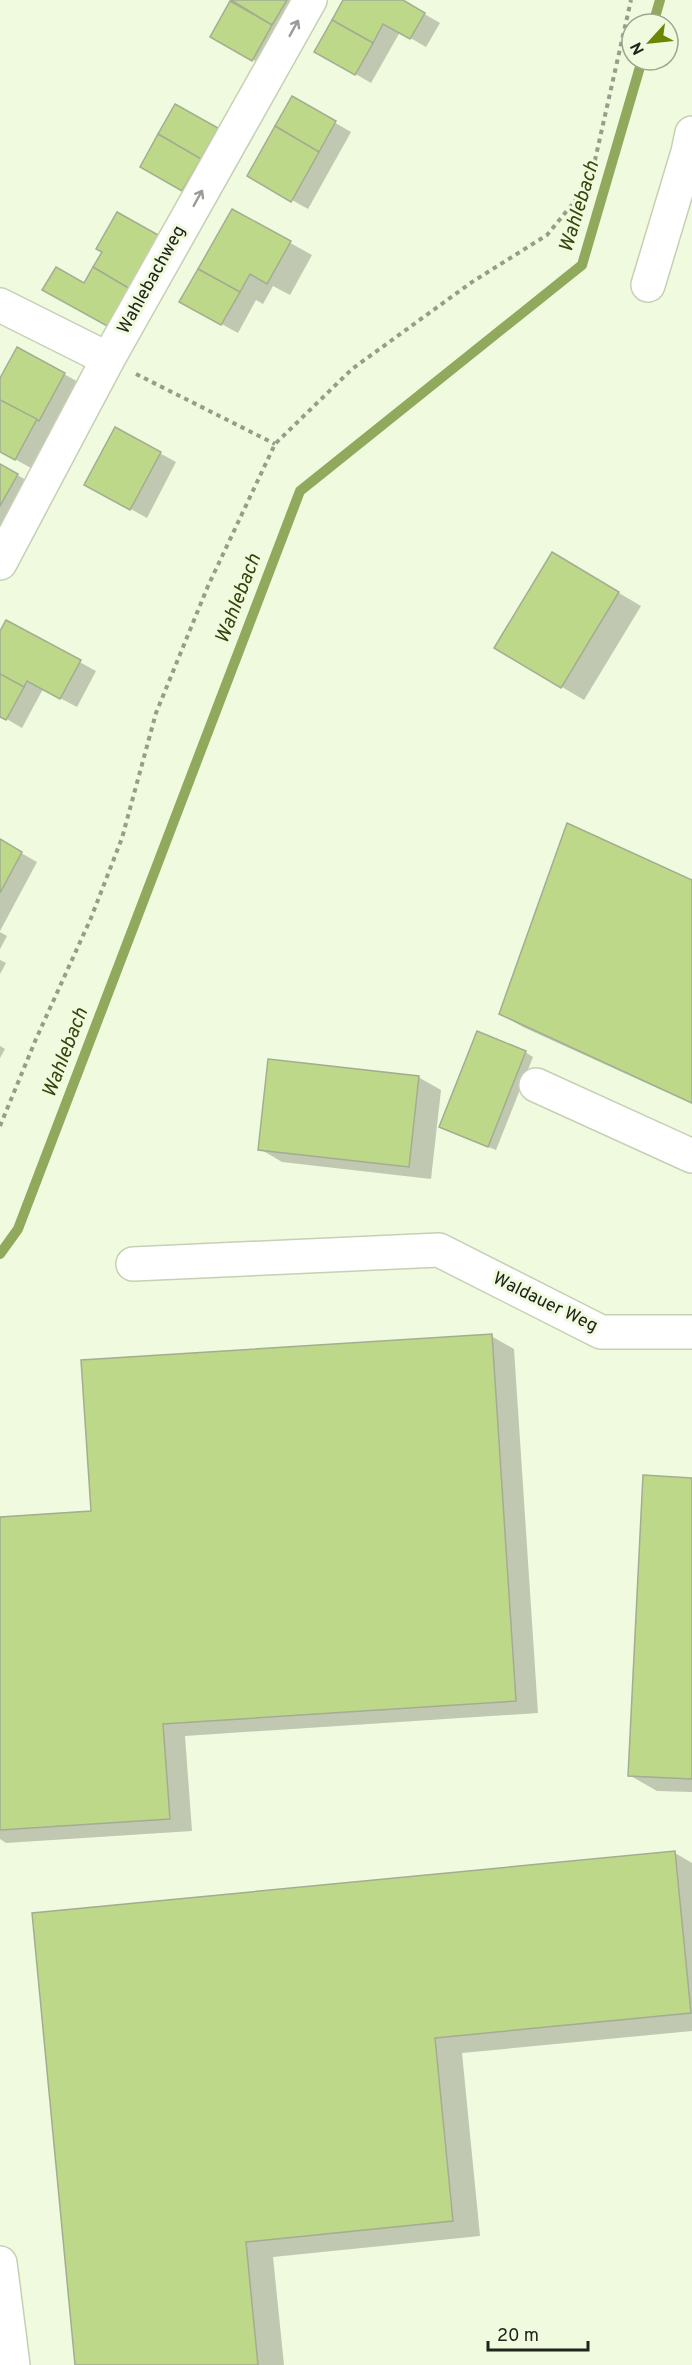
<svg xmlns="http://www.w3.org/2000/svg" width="692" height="2365" viewBox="0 0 692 2365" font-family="Overpass,sans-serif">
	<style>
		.shadow { fill: #0003 }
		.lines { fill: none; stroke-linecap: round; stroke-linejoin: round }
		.stream { stroke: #90a95c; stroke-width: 10 }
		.building { fill: #bed889; stroke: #a3ad92; stroke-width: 1.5 }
		.minor-casing { stroke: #c6d0b4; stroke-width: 36 }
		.path { stroke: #969d89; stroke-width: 4; stroke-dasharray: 4.5 4.5; stroke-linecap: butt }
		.minor { stroke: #fff; stroke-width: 33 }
		.oneway { stroke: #9b9c98 }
		.labels { text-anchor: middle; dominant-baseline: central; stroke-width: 6; stroke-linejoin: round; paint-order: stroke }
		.street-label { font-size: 18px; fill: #20241a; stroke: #f0fade }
		.water-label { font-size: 20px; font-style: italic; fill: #35450b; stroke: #f0fade }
	</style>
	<rect width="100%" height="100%" fill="#f0fade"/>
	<g class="shadow">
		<path d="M 232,0 L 308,0 L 269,69 L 212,36 Z"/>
		<path d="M 345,0 L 400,0 L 440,23 L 426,47 L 400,32 L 371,83 L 316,51 Z"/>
		<path d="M 292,98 L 351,132 L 308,209 L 249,176 Z"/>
		<path d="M 176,106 L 233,138 L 199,199 L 142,166 Z"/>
		<path d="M 233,211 L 312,255 L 290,295 L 273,286 L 263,304 L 256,300 L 238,333 L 181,302 Z"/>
		<path d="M 64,374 L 80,383 L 56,429 L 53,427 L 31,468 L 0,451 L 0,381 Z"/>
		<path d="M 116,429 L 176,462 L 147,518 L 86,484 Z"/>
		<path d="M 0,465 L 33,484 L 0,544 Z"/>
		<path d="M 575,567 L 641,606 L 584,700 L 496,648 Z"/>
		<path d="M 6,622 L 96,671 L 77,707 L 43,689 L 22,728 L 0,715 L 0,634 Z"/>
		<path d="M 0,841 L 37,862 L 0,931 Z"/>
		<path d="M 692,882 L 692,1104 L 523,1027 L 501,1014 Z"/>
		<path d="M 0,932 L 7,936 L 0,949 Z"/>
		<path d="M 0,960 L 6,963 L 0,974 Z"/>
		<path d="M 0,1046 L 5,1049 L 0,1058 Z"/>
		<path d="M 525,1052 L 533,1057 L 496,1150 L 448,1131 Z"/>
		<path d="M 418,1077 L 441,1090 L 431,1179 L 282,1162 L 260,1149 Z"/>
		<path d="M 491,1336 L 514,1349 L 538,1713 L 185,1736 L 192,1831 L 6,1843 L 0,1839 L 0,1519 L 92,1513 Z"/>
		<path d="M 692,1480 L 692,1792 L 657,1791 L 629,1775 Z"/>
		<path d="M 675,1853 L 692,1863 L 692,2031 L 462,2053 L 480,2236 L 273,2257 L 284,2365 L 77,2365 L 34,1914 Z"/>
	</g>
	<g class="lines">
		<g class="stream">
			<path d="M 653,24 L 660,0"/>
			<path d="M 0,1254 L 18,1229 L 300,491 L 582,265 L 642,60"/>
		</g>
	</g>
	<g class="building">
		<path d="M 231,0 L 287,0 L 272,25 Z"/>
		<path d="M 343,0 L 403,0 L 425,13 L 410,39 L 383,24 L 373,43 L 332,20 Z"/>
		<path d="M 230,1 L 272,25 L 252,61 L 210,37 Z"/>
		<path d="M 332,20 L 373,43 L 355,75 L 314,52 Z"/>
		<path d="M 292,96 L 336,121 L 319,152 L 275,126 Z"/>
		<path d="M 175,104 L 218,128 L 201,159 L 158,134 Z"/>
		<path d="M 275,126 L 319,152 L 291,202 L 247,176 Z"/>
		<path d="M 158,134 L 201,159 L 182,191 L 140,167 Z"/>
		<path d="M 232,209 L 291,241 L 267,284 L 250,274 L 240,292 L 198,269 Z"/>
		<path d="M 117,212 L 160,236 L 130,289 L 93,267 L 102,252 L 96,249 Z"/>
		<path d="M 56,267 L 84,283 L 93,267 L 130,289 L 109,327 L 42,290 Z"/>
		<path d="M 198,269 L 240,292 L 221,325 L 179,302 Z"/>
		<path d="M 17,347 L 65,373 L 39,421 L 0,400 L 0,378 Z"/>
		<path d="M 0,400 L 37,419 L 15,460 L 0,452 Z"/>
		<path d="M 115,427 L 161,452 L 130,510 L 84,485 Z"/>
		<path d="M 0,464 L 18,474 L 0,506 Z"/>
		<path d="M 552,552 L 619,592 L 561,688 L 494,648 Z"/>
		<path d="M 6,620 L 81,660 L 60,699 L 27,681 L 24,687 L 0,674 L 0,631 Z"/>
		<path d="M 0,674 L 24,687 L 6,720 L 0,717 Z"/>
		<path d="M 567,823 L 692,880 L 692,1103 L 499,1014 Z"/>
		<path d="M 0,839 L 22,852 L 0,893 Z"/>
		<path d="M 477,1031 L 526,1051 L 488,1147 L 439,1127 Z"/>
		<path d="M 268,1059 L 419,1076 L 409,1167 L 258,1150 Z"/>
		<path d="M 492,1334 L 516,1701 L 163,1724 L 170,1819 L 0,1830 L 0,1517 L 91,1511 L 81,1360 Z"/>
		<path d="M 643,1475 L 692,1478 L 692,1779 L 628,1776 Z"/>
		<path d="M 675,1851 L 691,2013 L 435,2038 L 453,2221 L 246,2242 L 258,2365 L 75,2365 L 32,1913 Z"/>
	</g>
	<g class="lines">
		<defs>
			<g id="minor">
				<path d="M 648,285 L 688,152 L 692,133"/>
				<path d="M 0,305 L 108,359"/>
				<path d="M 0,563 L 108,359 L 310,0"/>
				<path d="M 536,1085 L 692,1156"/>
				<path d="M 133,1264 L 439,1250 L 601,1332 L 692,1332"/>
				<path d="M 0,2263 L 13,2365"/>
			</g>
		</defs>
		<use href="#minor" class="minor-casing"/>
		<g class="path">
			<path d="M 136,374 L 275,444"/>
			<path d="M 0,1126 L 36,1039 L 91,918 L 122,838 L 156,713 L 208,586 L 275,444 L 352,369 L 472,282 L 547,235 L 575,201 L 595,160 L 631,0"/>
		</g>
		<use href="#minor" class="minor"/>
	</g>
	<defs><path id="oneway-shaft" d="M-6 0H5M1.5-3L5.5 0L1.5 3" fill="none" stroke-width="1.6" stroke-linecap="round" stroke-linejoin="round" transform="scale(1.5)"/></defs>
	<g class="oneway">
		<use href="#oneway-shaft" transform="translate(294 28) rotate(-61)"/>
		<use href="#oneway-shaft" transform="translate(198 198) rotate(-61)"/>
	</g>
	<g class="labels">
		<g class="street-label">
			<text transform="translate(152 280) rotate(-61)">Wahlebachweg</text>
			<text transform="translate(545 1303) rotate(26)">Waldauer Weg</text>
		</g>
		<g class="water-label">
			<text transform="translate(580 207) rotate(-73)">Wahlebach</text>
			<text transform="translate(239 599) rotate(-69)">Wahlebach</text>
			<text transform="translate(66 1053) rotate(-69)">Wahlebach</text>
		</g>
	</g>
	<g transform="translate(650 42) rotate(243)"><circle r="28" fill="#f0fade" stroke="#9da490" stroke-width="1.5"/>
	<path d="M0-4.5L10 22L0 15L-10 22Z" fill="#698700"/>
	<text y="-9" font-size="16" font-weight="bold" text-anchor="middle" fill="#20241a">N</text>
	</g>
	<path d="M488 2341v9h100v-9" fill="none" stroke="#20241a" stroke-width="3"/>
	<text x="497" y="2341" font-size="18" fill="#20241a" stroke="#f0fade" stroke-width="4.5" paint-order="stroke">20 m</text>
</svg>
